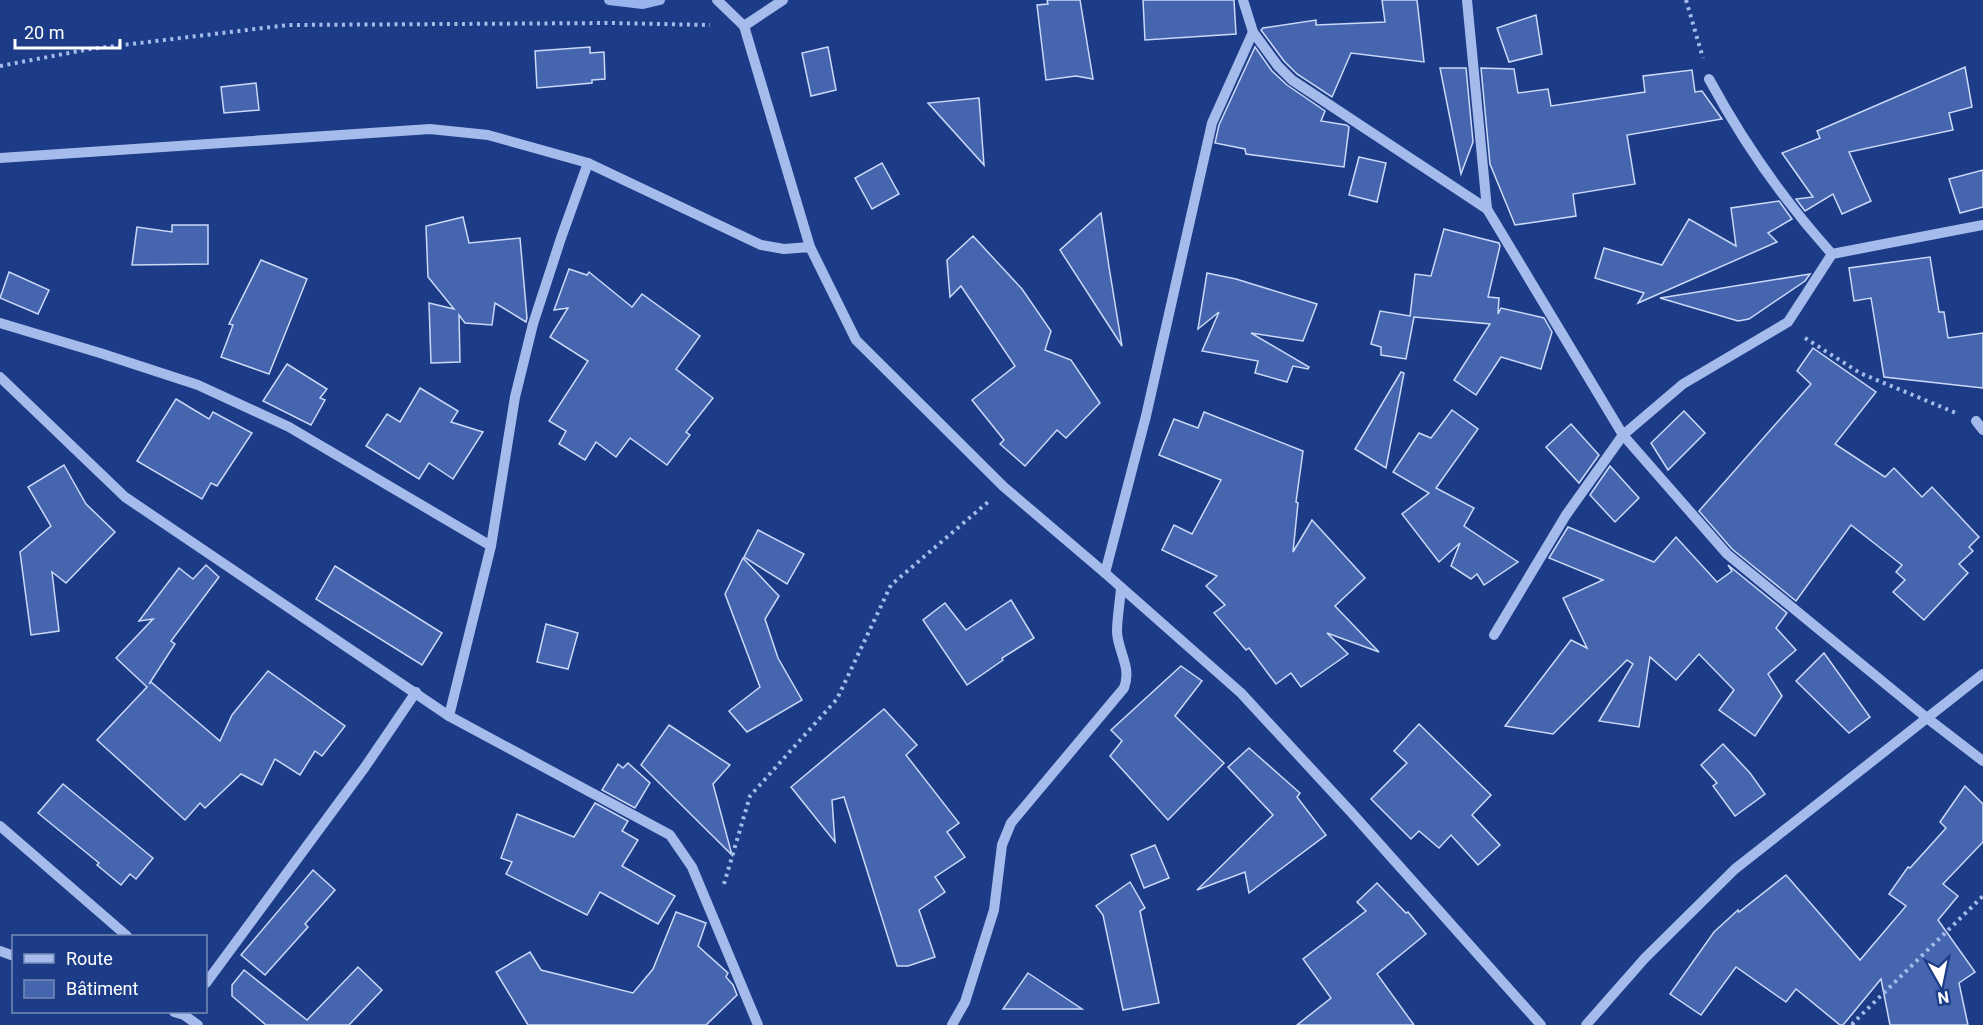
<svg xmlns="http://www.w3.org/2000/svg" width="1983" height="1025" viewBox="0 0 1983 1025" font-family="Roboto,sans-serif">
	<style>
		.lines { fill: none; stroke-linecap: round; stroke-linejoin: round }
		.stream { stroke: #99b4ed; stroke-width: 10 }
		.building { fill: #4566af; stroke: #cad9f8; stroke-width: 1.5 }
		.path { stroke: #a5bbeb; stroke-width: 4; stroke-dasharray: 3 4.5; stroke-linecap: butt }
		.minor { stroke: #a5bbeb; stroke-width: 10 }
	</style>
	<rect width="100%" height="100%" fill="#1d3c87"/>
	<g class="lines">
		<path class="stream" d="M 609,0 L 643,4 L 660,0"/>
	</g>
	<g class="building">
		<path d="M 1047,0 L 1080,0 L 1093,79 L 1076,76 L 1046,80 L 1037,5 L 1048,4 Z"/>
		<path d="M 1143,0 L 1234,0 L 1236,34 L 1145,40 Z"/>
		<path d="M 1382,0 L 1417,0 L 1424,62 L 1351,53 L 1332,97 L 1297,74 L 1284,61 L 1261,30 L 1263,28 L 1316,20 L 1316,25 L 1385,22 Z"/>
		<path d="M 1536,15 L 1542,54 L 1509,62 L 1497,28 Z"/>
		<path d="M 590,47 L 590,53 L 604,52 L 605,79 L 592,80 L 592,83 L 537,88 L 535,51 Z"/>
		<path d="M 828,47 L 836,90 L 811,96 L 802,53 Z"/>
		<path d="M 1255,47 L 1272,71 L 1287,85 L 1325,111 L 1321,121 L 1346,125 L 1349,127 L 1344,167 L 1246,154 L 1245,149 L 1215,143 L 1219,125 Z"/>
		<path d="M 1965,67 L 1972,107 L 1949,113 L 1953,130 L 1849,152 L 1871,201 L 1842,214 L 1833,194 L 1805,211 L 1796,199 L 1813,197 L 1782,153 L 1820,138 L 1817,131 Z"/>
		<path d="M 1440,68 L 1466,68 L 1473,142 L 1461,174 Z"/>
		<path d="M 1481,68 L 1514,69 L 1518,93 L 1548,89 L 1551,106 L 1645,92 L 1643,76 L 1692,70 L 1695,92 L 1702,91 L 1722,119 L 1627,135 L 1635,184 L 1573,194 L 1576,216 L 1515,225 L 1490,164 Z"/>
		<path d="M 256,83 L 259,110 L 224,113 L 221,87 Z"/>
		<path d="M 979,98 L 984,165 L 928,103 Z"/>
		<path d="M 1359,157 L 1386,163 L 1377,202 L 1349,195 Z"/>
		<path d="M 882,163 L 899,194 L 872,209 L 855,178 Z"/>
		<path d="M 1983,170 L 1983,207 L 1960,213 L 1949,179 Z"/>
		<path d="M 1779,201 L 1792,219 L 1768,233 L 1777,242 L 1638,303 L 1644,293 L 1595,278 L 1604,248 L 1662,265 L 1689,219 L 1736,246 L 1731,208 Z"/>
		<path d="M 1101,213 L 1109,267 L 1122,346 L 1060,250 Z"/>
		<path d="M 463,217 L 469,243 L 520,238 L 527,318 L 526,322 L 495,303 L 492,325 L 465,323 L 459,315 L 460,362 L 431,363 L 429,303 L 454,309 L 428,277 L 426,226 Z"/>
		<path d="M 172,225 L 208,225 L 208,264 L 132,265 L 137,227 L 172,232 Z"/>
		<path d="M 1444,229 L 1499,243 L 1500,246 L 1488,297 L 1499,298 L 1498,314 L 1501,308 L 1544,318 L 1552,332 L 1541,369 L 1501,357 L 1476,395 L 1454,380 L 1490,324 L 1414,317 L 1406,359 L 1381,355 L 1381,347 L 1371,344 L 1380,311 L 1410,316 L 1415,274 L 1431,276 Z"/>
		<path d="M 973,236 L 1022,289 L 1051,331 L 1045,350 L 1071,360 L 1100,403 L 1066,438 L 1057,430 L 1025,466 L 1000,444 L 1004,440 L 972,400 L 1015,366 L 961,286 L 950,297 L 947,260 Z"/>
		<path d="M 1930,257 L 1939,312 L 1944,312 L 1948,338 L 1983,333 L 1983,388 L 1884,377 L 1871,298 L 1854,301 L 1849,268 Z"/>
		<path d="M 261,260 L 307,279 L 269,374 L 221,357 L 233,325 L 229,324 Z"/>
		<path d="M 569,269 L 587,275 L 589,272 L 632,307 L 642,294 L 700,336 L 676,369 L 713,398 L 686,432 L 690,435 L 667,465 L 630,438 L 616,457 L 596,442 L 585,460 L 559,444 L 566,431 L 549,421 L 588,361 L 550,337 L 568,308 L 554,310 Z"/>
		<path d="M 9,272 L 49,290 L 38,314 L 0,298 Z"/>
		<path d="M 1207,273 L 1236,279 L 1317,304 L 1303,341 L 1251,333 L 1309,367 L 1308,369 L 1293,366 L 1287,382 L 1255,373 L 1258,361 L 1202,351 L 1219,312 L 1198,329 Z"/>
		<path d="M 1810,274 L 1805,281 L 1749,319 L 1738,321 L 1660,298 Z"/>
		<path d="M 1813,348 L 1876,392 L 1835,444 L 1885,477 L 1894,468 L 1922,497 L 1932,487 L 1979,537 L 1969,547 L 1973,551 L 1959,564 L 1968,573 L 1924,620 L 1893,592 L 1905,580 L 1896,572 L 1902,565 L 1851,525 L 1796,601 L 1732,549 L 1699,511 L 1811,384 L 1797,371 Z"/>
		<path d="M 287,364 L 327,389 L 320,398 L 325,400 L 311,425 L 263,401 Z"/>
		<path d="M 1401,372 L 1404,373 L 1386,468 L 1355,449 Z"/>
		<path d="M 420,388 L 458,411 L 451,422 L 483,432 L 453,479 L 429,463 L 419,479 L 366,446 L 387,414 L 400,422 Z"/>
		<path d="M 176,399 L 209,419 L 213,412 L 252,433 L 217,486 L 211,483 L 202,499 L 137,461 Z"/>
		<path d="M 1452,410 L 1478,429 L 1436,488 L 1474,508 L 1464,526 L 1518,562 L 1484,585 L 1477,574 L 1471,579 L 1451,566 L 1460,543 L 1439,562 L 1402,514 L 1429,493 L 1393,472 L 1419,433 L 1431,438 Z"/>
		<path d="M 1684,411 L 1705,433 L 1668,470 L 1651,443 Z"/>
		<path d="M 1204,412 L 1303,451 L 1296,502 L 1298,503 L 1293,552 L 1312,520 L 1365,578 L 1335,606 L 1379,652 L 1327,633 L 1348,654 L 1301,687 L 1291,673 L 1276,684 L 1249,648 L 1246,650 L 1214,613 L 1225,605 L 1206,586 L 1217,576 L 1162,550 L 1174,525 L 1192,534 L 1221,480 L 1159,455 L 1174,419 L 1198,428 Z"/>
		<path d="M 1571,424 L 1599,455 L 1579,483 L 1546,447 Z"/>
		<path d="M 64,465 L 86,504 L 115,532 L 66,583 L 52,572 L 59,631 L 31,635 L 20,552 L 51,526 L 28,487 Z"/>
		<path d="M 1610,466 L 1639,498 L 1615,522 L 1590,495 Z"/>
		<path d="M 1568,527 L 1654,562 L 1676,537 L 1717,582 L 1732,571 L 1728,565 L 1787,613 L 1776,628 L 1796,650 L 1768,674 L 1782,696 L 1755,736 L 1719,710 L 1734,690 L 1699,654 L 1676,680 L 1650,657 L 1639,727 L 1599,721 L 1633,664 L 1627,660 L 1553,734 L 1505,726 L 1571,640 L 1587,648 L 1563,598 L 1603,580 L 1549,558 Z"/>
		<path d="M 758,530 L 804,554 L 787,584 L 744,557 Z"/>
		<path d="M 743,558 L 779,596 L 765,619 L 778,658 L 802,700 L 747,732 L 729,711 L 760,687 L 725,594 Z"/>
		<path d="M 206,565 L 219,577 L 171,641 L 175,644 L 149,684 L 151,682 L 220,741 L 232,715 L 268,671 L 345,726 L 322,756 L 315,751 L 300,775 L 275,759 L 262,785 L 241,774 L 205,808 L 200,803 L 185,820 L 97,740 L 147,687 L 116,658 L 153,619 L 139,621 L 179,568 L 193,579 Z"/>
		<path d="M 335,566 L 442,633 L 422,665 L 316,599 Z"/>
		<path d="M 1011,600 L 1034,638 L 1002,658 L 1003,660 L 967,685 L 923,620 L 945,603 L 966,630 Z"/>
		<path d="M 546,624 L 578,633 L 568,669 L 537,662 Z"/>
		<path d="M 1824,653 L 1870,717 L 1849,733 L 1796,681 Z"/>
		<path d="M 1181,666 L 1202,681 L 1175,716 L 1224,763 L 1168,820 L 1110,756 L 1122,741 L 1111,730 Z"/>
		<path d="M 884,709 L 917,745 L 906,755 L 959,823 L 947,832 L 965,857 L 935,877 L 945,892 L 919,910 L 935,957 L 908,966 L 897,966 L 844,797 L 832,800 L 835,842 L 791,787 Z"/>
		<path d="M 1419,724 L 1491,795 L 1472,815 L 1500,845 L 1478,865 L 1451,835 L 1439,848 L 1419,831 L 1411,839 L 1371,799 L 1407,763 L 1394,751 Z"/>
		<path d="M 669,725 L 730,765 L 713,784 L 732,855 L 641,765 Z"/>
		<path d="M 1723,744 L 1750,773 L 1765,794 L 1735,816 L 1713,786 L 1717,783 L 1701,765 Z"/>
		<path d="M 1249,748 L 1300,793 L 1297,797 L 1326,835 L 1249,893 L 1245,872 L 1197,890 L 1273,815 L 1228,767 Z"/>
		<path d="M 628,763 L 650,783 L 635,808 L 602,790 L 618,764 L 623,768 Z"/>
		<path d="M 63,784 L 153,858 L 136,879 L 130,874 L 121,885 L 97,865 L 99,863 L 38,813 Z"/>
		<path d="M 1965,786 L 1983,804 L 1983,842 L 1943,884 L 1958,896 L 1938,920 L 1975,972 L 1959,983 L 1968,1025 L 1890,1025 L 1881,979 L 1843,1025 L 1840,1025 L 1796,989 L 1786,1002 L 1736,967 L 1701,1015 L 1670,994 L 1714,932 L 1738,910 L 1739,912 L 1786,875 L 1860,960 L 1906,906 L 1889,894 L 1908,867 L 1910,868 L 1946,828 L 1940,822 Z"/>
		<path d="M 595,803 L 628,821 L 622,831 L 638,840 L 622,866 L 675,896 L 658,924 L 600,892 L 587,915 L 506,874 L 512,862 L 501,858 L 517,814 L 574,837 Z"/>
		<path d="M 1155,845 L 1169,878 L 1144,888 L 1131,855 Z"/>
		<path d="M 313,870 L 335,890 L 305,924 L 308,927 L 265,975 L 241,955 Z"/>
		<path d="M 1130,882 L 1145,908 L 1140,911 L 1159,1003 L 1123,1010 L 1103,915 L 1096,906 Z"/>
		<path d="M 1377,883 L 1406,913 L 1408,912 L 1426,934 L 1377,974 L 1414,1025 L 1297,1025 L 1331,998 L 1303,959 L 1366,911 L 1357,902 Z"/>
		<path d="M 676,912 L 706,923 L 698,946 L 728,973 L 726,977 L 733,985 L 737,995 L 706,1025 L 528,1025 L 496,972 L 530,952 L 541,970 L 633,993 L 653,969 Z"/>
		<path d="M 358,967 L 382,990 L 349,1025 L 266,1025 L 232,996 L 232,985 L 244,970 L 307,1020 Z"/>
		<path d="M 1028,973 L 1082,1009 L 1003,1009 Z"/>
	</g>
	<g class="lines">
		<g class="path">
			<path d="M 1686,0 L 1703,58"/>
			<path d="M 0,66 L 90,49 L 288,25 L 611,23 L 710,25"/>
			<path d="M 1805,338 L 1860,373 L 1956,413"/>
			<path d="M 724,884 L 750,796 L 837,699 L 891,585 L 988,502"/>
			<path d="M 1853,1025 L 1853,1023 L 1983,896"/>
		</g>
		<g class="minor">
			<path d="M 717,0 L 744,26 L 810,247"/>
			<path d="M 1243,0 L 1253,32 L 1278,66 L 1292,80 L 1487,209 L 1623,435 L 1727,554 L 1927,718 L 1983,761"/>
			<path d="M 1467,0 L 1487,209"/>
			<path d="M 744,26 L 783,0"/>
			<path d="M 1709,79 C 1742,140 1785,202 1832,254"/>
			<path d="M 0,158 L 430,129 L 488,135 L 588,163 L 761,245 L 784,249 L 810,247 L 856,340 L 1004,487 L 1105,573 L 1241,693 L 1351,812 L 1541,1025"/>
			<path d="M 0,323 L 100,353 L 198,385 L 289,427 L 491,546"/>
			<path d="M 0,377 L 125,497 L 449,716 L 670,835 L 692,867 L 758,1025"/>
			<path d="M 1976,421 L 1983,430"/>
			<path d="M 1105,573 L 1146,416 L 1212,123 L 1253,32"/>
			<path d="M 1494,635 L 1566,515 L 1623,435 L 1683,384 L 1788,322 L 1832,254 L 1983,225"/>
			<path d="M 449,716 L 491,546 L 515,397 L 533,324 L 561,238 L 588,163"/>
			<path d="M 0,826 L 127,936"/>
			<path d="M 0,951 L 14,956"/>
			<path d="M 206,983 L 365,767 L 416,692"/>
			<path d="M 174,1012 L 184,1015 L 198,1025"/>
			<path d="M 952,1025 L 965,1002 L 994,910 L 1002,845 L 1011,823 L 1124,688 C 1132,667 1118,652 1117,632 C 1117,618 1120,602 1121,588"/>
			<path d="M 1586,1025 L 1645,958 L 1735,869 L 1983,674"/>
		</g>
	</g>
	<rect x="12" y="935" width="195" height="78" fill="#1d3c87" stroke="#778ab7" stroke-width="1.5"/>
	<rect x="24" y="954" width="30" height="9" fill="#a5bbeb" stroke="#778ab7" stroke-width="1.5"/>
	<text x="66" y="965" font-size="18" fill="#ffffff">Route</text>
	<rect x="24" y="980" width="30" height="18" fill="#4566af" stroke="#778ab7" stroke-width="1.5"/>
	<text x="66" y="995" font-size="18" fill="#ffffff">Bâtiment</text>
	<g transform="translate(1941 983) rotate(171)" stroke="#1d3c87" stroke-width="4.5" paint-order="stroke">
	<path d="M0-4.5L10 22L0 15L-10 22Z" fill="#ffffff"/>
	<text y="-9" font-size="16" font-weight="bold" text-anchor="middle" fill="#ffffff">N</text>
	</g>
	<path d="M15 39v9h105v-9" fill="none" stroke="#ffffff" stroke-width="3"/>
	<text x="24" y="39" font-size="18" fill="#ffffff" stroke="#1d3c87" stroke-width="4.5" paint-order="stroke">20 m</text>
</svg>
